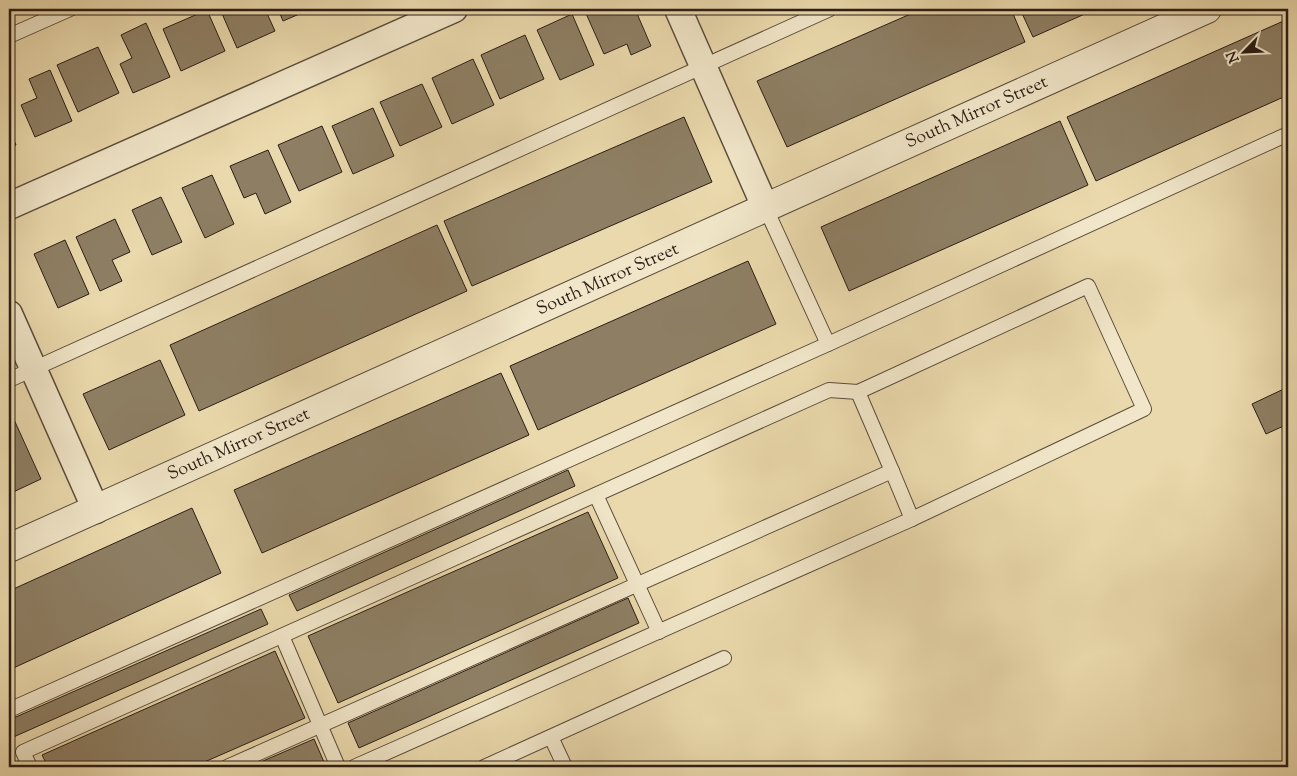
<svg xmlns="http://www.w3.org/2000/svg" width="1297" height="776" viewBox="0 0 1297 776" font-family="'Sorts Mill Goudy',serif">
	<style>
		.building { fill: #8e7f64; stroke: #2b1e16 }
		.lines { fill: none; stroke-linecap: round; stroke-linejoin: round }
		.service-casing { stroke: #5b4d3c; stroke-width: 16 }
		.minor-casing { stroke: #5b4d3c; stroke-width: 29 }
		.tertiary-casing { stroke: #5b4d3c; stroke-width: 30 }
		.service { stroke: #f1e6c9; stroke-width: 14 }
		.minor { stroke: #f1e6c9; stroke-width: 26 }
		.tertiary { stroke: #f1e6c9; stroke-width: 28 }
		.labels { text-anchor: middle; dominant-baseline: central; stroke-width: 5; stroke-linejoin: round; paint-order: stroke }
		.street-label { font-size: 18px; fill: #2b1e16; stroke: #f1e6c9 }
	</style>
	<rect width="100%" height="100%" fill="#ead9ac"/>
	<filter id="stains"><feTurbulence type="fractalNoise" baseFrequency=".004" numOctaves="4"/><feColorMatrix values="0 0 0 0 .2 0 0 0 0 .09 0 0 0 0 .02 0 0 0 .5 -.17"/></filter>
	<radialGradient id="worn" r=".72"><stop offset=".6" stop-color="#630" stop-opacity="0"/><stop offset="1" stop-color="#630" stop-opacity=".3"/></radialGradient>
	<g class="building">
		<path d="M 220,9 L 265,9 L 275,31 L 237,48 Z"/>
		<path d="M 278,9 L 311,9 L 283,21 Z"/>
		<path d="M 584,9 L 635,9 L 651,46 L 631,55 L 627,44 L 604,54 Z"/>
		<path d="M 922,9 L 1011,9 L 1025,42 L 787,147 L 757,81 Z"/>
		<path d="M 1020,9 L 1096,9 L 1033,37 Z"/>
		<path d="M 207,10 L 225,51 L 181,71 L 163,29 Z"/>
		<path d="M 572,14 L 594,65 L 560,80 L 537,30 Z"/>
		<path d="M 1288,19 L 1288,95 L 1096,181 L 1067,117 Z"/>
		<path d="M 146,23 L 170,77 L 133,93 L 120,64 L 132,58 L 121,35 Z"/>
		<path d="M 525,35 L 544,79 L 500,99 L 481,55 Z"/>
		<path d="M 98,47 L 119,93 L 78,112 L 57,65 Z"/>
		<path d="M 473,59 L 494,105 L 452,124 L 432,78 Z"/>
		<path d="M 50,70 L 72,121 L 35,137 L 21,105 L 37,98 L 29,79 Z"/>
		<path d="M 422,84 L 442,127 L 400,146 L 380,102 Z"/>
		<path d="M 373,108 L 394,156 L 353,174 L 332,126 Z"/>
		<path d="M 684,117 L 712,182 L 472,286 L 444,221 Z"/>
		<path d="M 1060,121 L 1088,185 L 849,291 L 821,227 Z"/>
		<path d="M 322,126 L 342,172 L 299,191 L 278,145 Z"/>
		<path d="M 9,129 L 16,145 L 9,148 Z"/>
		<path d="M 268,150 L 291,202 L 265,214 L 256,193 L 244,198 L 230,166 Z"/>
		<path d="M 212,175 L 234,224 L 205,238 L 182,188 Z"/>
		<path d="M 161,197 L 182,242 L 152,255 L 132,210 Z"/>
		<path d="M 115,219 L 130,252 L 112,260 L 122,281 L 100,291 L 76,237 Z"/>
		<path d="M 437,225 L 467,291 L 199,411 L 170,345 Z"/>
		<path d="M 65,240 L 89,294 L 58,308 L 34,254 Z"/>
		<path d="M 748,261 L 776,324 L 538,430 L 510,366 Z"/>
		<path d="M 160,360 L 185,415 L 109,450 L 83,394 Z"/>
		<path d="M 501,373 L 529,435 L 262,553 L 234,490 Z"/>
		<path d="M 1288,387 L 1288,424 L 1266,434 L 1252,404 Z"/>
		<path d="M 11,413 L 41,479 L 9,494 L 9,415 Z"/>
		<path d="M 568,470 L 575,486 L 297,611 L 289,595 Z"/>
		<path d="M 192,508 L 221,573 L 9,670 L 9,591 Z"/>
		<path d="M 588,512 L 618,578 L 338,703 L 308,636 Z"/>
		<path d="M 628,598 L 639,623 L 359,748 L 348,723 Z"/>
		<path d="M 261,609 L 268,624 L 9,739 L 9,720 Z"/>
		<path d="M 275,651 L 305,718 L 193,767 L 48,767 L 42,755 Z"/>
		<path d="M 314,739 L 324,762 L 314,767 L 249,767 Z"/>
	</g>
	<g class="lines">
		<defs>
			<g id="service">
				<path d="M 9,36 L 70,9"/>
				<path d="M 766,209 L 828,344"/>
				<path d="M 9,380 L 830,9"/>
				<path d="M 892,471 L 912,519"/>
				<path d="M 596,495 L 659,632"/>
				<path d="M 282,636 L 338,767"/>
				<path d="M 9,710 L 828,344 L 1288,134"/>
				<path d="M 551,737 L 565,767"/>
				<path d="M 30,767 L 23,752 L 829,390 L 858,392 L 1088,286 L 1144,409 L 912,519 L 354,767"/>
				<path d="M 227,767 L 892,471 L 858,392"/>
				<path d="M 484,767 L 724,658"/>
			</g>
			<g id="minor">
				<path d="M 678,9 L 766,209"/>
				<path d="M 9,206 L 454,9"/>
				<path d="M 9,314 L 96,510"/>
			</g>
			<path id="tertiary" d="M 9,548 L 1207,9"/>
		</defs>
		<use href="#service" class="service-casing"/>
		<use href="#minor" class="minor-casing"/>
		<use href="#tertiary" class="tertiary-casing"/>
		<use href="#service" class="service"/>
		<use href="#minor" class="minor"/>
		<use href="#tertiary" class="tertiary"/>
	</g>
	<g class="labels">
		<g class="street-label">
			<text transform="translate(977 113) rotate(-24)">South Mirror Street</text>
			<text transform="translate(608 280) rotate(-24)">South Mirror Street</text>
			<text transform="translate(239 445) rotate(-24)">South Mirror Street</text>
		</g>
	</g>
	<rect width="1297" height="776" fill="none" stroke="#ead9ac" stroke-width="30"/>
	<rect x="10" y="10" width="1277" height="756" fill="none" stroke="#2b1e16" stroke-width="2.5"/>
	<rect x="15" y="15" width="1267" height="746" fill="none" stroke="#2b1e16"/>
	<g transform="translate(1244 52) rotate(246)" stroke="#f1e6c9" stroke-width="4" paint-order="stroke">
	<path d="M0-4L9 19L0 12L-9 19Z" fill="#2b1e16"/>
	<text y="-8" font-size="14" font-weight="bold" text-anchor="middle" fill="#2b1e16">N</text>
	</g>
	<rect width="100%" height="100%" filter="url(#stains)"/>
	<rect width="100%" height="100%" fill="url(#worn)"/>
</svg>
